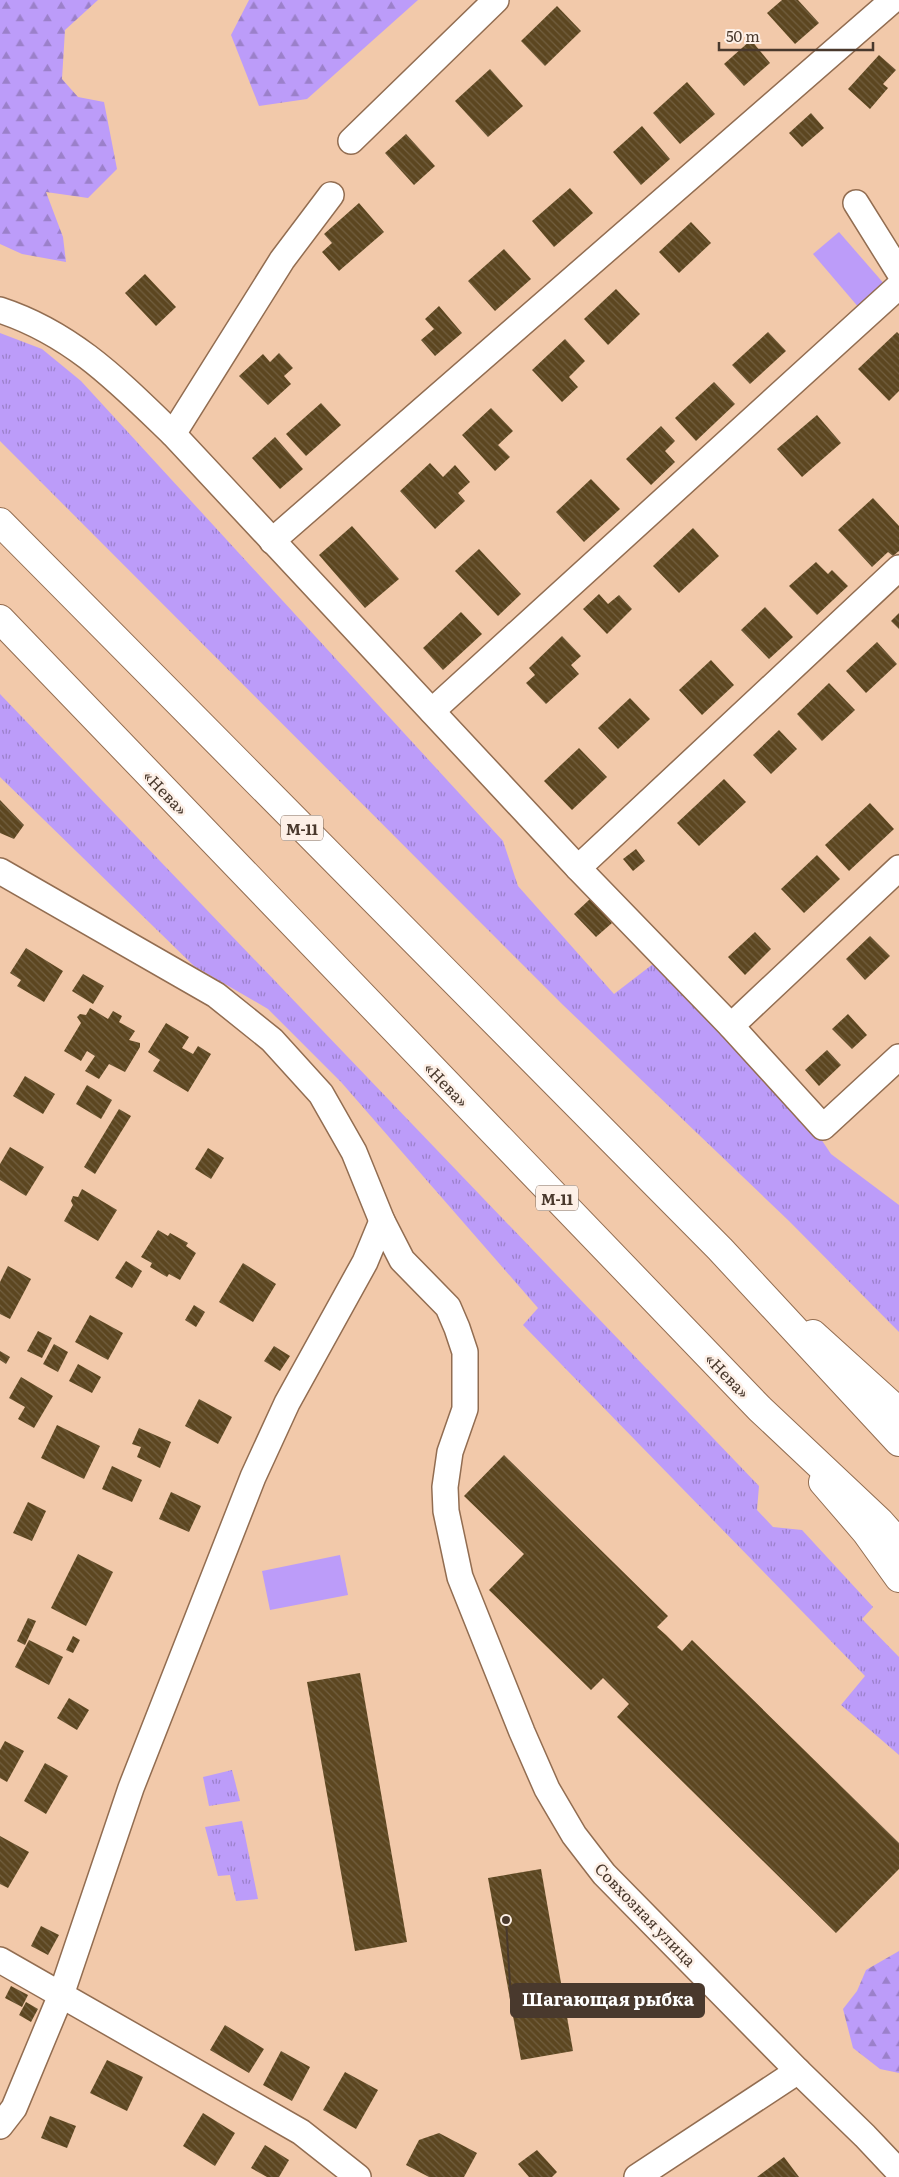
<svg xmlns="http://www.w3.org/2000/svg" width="899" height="2177" viewBox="0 0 899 2177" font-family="Literata,serif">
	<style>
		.grass { fill: url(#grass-tufts) }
		.forest { fill: url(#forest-firs) }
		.garden { fill: #bc9cf9 }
		.building { fill: url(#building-back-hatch) }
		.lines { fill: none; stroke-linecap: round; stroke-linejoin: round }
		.minor-casing { stroke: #926d51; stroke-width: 28 }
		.tertiary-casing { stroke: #926d51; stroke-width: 30 }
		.trunk-casing { stroke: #926d51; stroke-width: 30 }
		.motorway-casing { stroke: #926d51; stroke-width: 30 }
		.minor { stroke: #fff; stroke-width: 25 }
		.tertiary { stroke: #fff; stroke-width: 28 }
		.trunk { stroke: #fff; stroke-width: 28 }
		.motorway { stroke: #fff; stroke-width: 28 }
		.labels { text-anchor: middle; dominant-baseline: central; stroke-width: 5; stroke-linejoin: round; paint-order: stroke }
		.shield { fill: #fdf0e7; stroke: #7f7065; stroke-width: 1 }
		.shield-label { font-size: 15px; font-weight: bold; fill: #49392d }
		.street-label { font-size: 16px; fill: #49392d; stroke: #fdf0e7 }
		.leader { fill: none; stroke: #49392d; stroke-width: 2 }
		.callout-dot { fill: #49392d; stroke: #fdf0e7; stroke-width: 2 }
		.callout { fill: #49392d; stroke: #49392d; stroke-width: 2 }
		.callout-label { font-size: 18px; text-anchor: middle; font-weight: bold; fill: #fff }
	</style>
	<defs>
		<pattern id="grass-tufts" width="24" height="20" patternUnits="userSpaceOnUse" patternTransform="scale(1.25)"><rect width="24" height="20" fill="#bc9cf9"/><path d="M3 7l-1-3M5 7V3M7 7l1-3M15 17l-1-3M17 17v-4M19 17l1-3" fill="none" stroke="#9b80ca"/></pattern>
		<pattern id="forest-firs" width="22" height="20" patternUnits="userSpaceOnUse" patternTransform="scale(1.25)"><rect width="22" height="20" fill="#bc9cf9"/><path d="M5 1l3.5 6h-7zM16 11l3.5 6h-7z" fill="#9b80ca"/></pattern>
		<pattern id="building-back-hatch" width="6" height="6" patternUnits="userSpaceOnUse" patternTransform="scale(1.25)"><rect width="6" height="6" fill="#5c4620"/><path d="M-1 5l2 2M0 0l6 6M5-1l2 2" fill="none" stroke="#725f40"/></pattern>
	</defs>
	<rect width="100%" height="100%" fill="#f2c9aa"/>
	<g class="grass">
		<path d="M 0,333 L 42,349 L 81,381 L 503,841 L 518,886 L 614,994 L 653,964 L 813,1127 L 831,1154 L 899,1205 L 899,1332 L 789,1221 L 563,1005 L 0,441 Z"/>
		<path d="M 0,694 L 759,1486 L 757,1510 L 773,1527 L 802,1530 L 873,1607 L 862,1619 L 899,1657 L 899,1755 L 841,1705 L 865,1676 L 523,1325 L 538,1308 L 341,1082 L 268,1009 L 194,966 L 0,777 Z"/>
		<path d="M 232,1770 L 240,1801 L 209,1806 L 203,1777 Z"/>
		<path d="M 242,1821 L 258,1899 L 236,1901 L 230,1875 L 218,1876 L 205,1827 Z"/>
	</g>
	<g class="forest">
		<path d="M 0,0 L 98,0 L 65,30 L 62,79 L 78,97 L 104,102 L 117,169 L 88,198 L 46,192 L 63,237 L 66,262 L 22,254 L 0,244 Z"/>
		<path d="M 249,0 L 418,0 L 307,99 L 259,106 L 231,35 Z"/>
		<path d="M 899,1951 L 899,2073 L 880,2069 L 853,2048 L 843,2009 L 857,1991 L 866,1970 Z"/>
	</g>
	<g class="garden">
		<path d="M 839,232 L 886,286 L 860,309 L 813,254 Z"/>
		<path d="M 340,1555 L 348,1595 L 270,1610 L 262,1571 Z"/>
	</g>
	<g class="building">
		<path d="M 782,0 L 798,0 L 819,23 L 795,44 L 767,13 Z"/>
		<path d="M 557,6 L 581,31 L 545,66 L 521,41 Z"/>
		<path d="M 751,40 L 770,63 L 744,86 L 724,64 Z"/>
		<path d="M 879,55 L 896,70 L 883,84 L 888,88 L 870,109 L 848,89 Z"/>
		<path d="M 490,69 L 523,106 L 488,137 L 455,101 Z"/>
		<path d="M 687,82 L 715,114 L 680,144 L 653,113 Z"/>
		<path d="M 811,113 L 824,128 L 802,147 L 789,133 Z"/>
		<path d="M 642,126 L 670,159 L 641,185 L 613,152 Z"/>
		<path d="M 406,134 L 435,166 L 414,185 L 385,153 Z"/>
		<path d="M 570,188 L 593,213 L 554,247 L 532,221 Z"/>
		<path d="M 359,203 L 384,232 L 339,271 L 322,252 L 332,243 L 324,234 Z"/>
		<path d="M 691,222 L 711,243 L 679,273 L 659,252 Z"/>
		<path d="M 504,249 L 531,279 L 495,311 L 468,281 Z"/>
		<path d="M 145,274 L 176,307 L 156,326 L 125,293 Z"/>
		<path d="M 616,289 L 640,314 L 608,345 L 584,319 Z"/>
		<path d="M 439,306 L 462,333 L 435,356 L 421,340 L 434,329 L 425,319 Z"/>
		<path d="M 768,332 L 786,351 L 750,384 L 732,365 Z"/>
		<path d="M 897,332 L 899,334 L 899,391 L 889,401 L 858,369 Z"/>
		<path d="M 565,339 L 585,361 L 569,377 L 578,387 L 562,402 L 532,370 Z"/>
		<path d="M 279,353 L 293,368 L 284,376 L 291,384 L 268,405 L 239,376 L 263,354 L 270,362 Z"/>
		<path d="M 714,382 L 735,404 L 696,441 L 675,418 Z"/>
		<path d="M 321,403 L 341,425 L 306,456 L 286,434 Z"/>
		<path d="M 491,408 L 513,431 L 498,445 L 510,457 L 495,471 L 462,435 Z"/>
		<path d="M 817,415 L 841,443 L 802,477 L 777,449 Z"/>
		<path d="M 661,426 L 675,441 L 665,451 L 675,462 L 651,485 L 626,459 Z"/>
		<path d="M 275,437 L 303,469 L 280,489 L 252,458 Z"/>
		<path d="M 430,463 L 443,477 L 455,465 L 470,482 L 458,493 L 465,501 L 435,529 L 400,491 Z"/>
		<path d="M 591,479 L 620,509 L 584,542 L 556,512 Z"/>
		<path d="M 873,498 L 899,526 L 899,551 L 893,556 L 888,552 L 872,567 L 838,530 Z"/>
		<path d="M 352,526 L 399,579 L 365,608 L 319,555 Z"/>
		<path d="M 693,528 L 719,556 L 679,593 L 653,566 Z"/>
		<path d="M 479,549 L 521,594 L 498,616 L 455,571 Z"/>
		<path d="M 816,562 L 828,574 L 832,570 L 848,586 L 817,615 L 789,586 Z"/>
		<path d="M 599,594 L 608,604 L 619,595 L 632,609 L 607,634 L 583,609 Z"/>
		<path d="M 765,607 L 793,637 L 769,659 L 741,630 Z"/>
		<path d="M 461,612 L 482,634 L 443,670 L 423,648 Z"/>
		<path d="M 899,613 L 899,629 L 891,621 Z"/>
		<path d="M 562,636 L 581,656 L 571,665 L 579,674 L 546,704 L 526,683 L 535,675 L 529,668 Z"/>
		<path d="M 877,642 L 897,664 L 866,693 L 846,671 Z"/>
		<path d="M 711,660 L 734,685 L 702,715 L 679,690 Z"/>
		<path d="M 829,683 L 855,710 L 822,741 L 797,714 Z"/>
		<path d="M 630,698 L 650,719 L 618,749 L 598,728 Z"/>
		<path d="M 779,730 L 797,749 L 771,774 L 753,755 Z"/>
		<path d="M 579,748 L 607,777 L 572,810 L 544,781 Z"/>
		<path d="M 724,779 L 746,802 L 699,846 L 677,823 Z"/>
		<path d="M 0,800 L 24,825 L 14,839 L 0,833 Z"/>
		<path d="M 870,803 L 894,829 L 849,871 L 825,845 Z"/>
		<path d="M 636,849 L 645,861 L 633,871 L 623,859 Z"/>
		<path d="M 817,855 L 840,879 L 804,913 L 781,889 Z"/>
		<path d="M 590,899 L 612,923 L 596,937 L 574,914 Z"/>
		<path d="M 755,932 L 771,949 L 745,975 L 728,957 Z"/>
		<path d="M 870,936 L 890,956 L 865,980 L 846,959 Z"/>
		<path d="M 26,948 L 63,971 L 44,1002 L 17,986 L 21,980 L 10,973 Z"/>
		<path d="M 83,974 L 104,986 L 93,1004 L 72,991 Z"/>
		<path d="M 90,1008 L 108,1019 L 113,1011 L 122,1016 L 119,1022 L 135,1031 L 129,1040 L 140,1043 L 140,1047 L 125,1072 L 109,1064 L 99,1079 L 85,1071 L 95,1056 L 87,1051 L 81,1061 L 64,1051 L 81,1023 L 77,1017 L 80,1014 L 86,1015 Z"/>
		<path d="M 848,1014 L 867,1035 L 852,1049 L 832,1029 Z"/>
		<path d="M 166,1023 L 189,1037 L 182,1048 L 193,1054 L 198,1046 L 211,1054 L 188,1092 L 153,1071 L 160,1060 L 148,1052 Z"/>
		<path d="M 827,1050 L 841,1065 L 819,1086 L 805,1070 Z"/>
		<path d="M 25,1076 L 55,1094 L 43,1114 L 13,1096 Z"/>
		<path d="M 87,1085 L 112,1100 L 101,1119 L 76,1104 Z"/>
		<path d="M 119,1109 L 131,1116 L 95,1174 L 84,1167 Z"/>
		<path d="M 10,1147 L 44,1167 L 26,1196 L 0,1180 L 0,1164 Z"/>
		<path d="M 208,1148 L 224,1158 L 211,1179 L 195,1169 Z"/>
		<path d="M 82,1189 L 117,1210 L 98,1241 L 64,1221 L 73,1205 L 71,1201 L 73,1196 L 78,1197 Z"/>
		<path d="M 158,1230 L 168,1236 L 170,1233 L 188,1243 L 186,1246 L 196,1253 L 180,1280 L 169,1274 L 167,1277 L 150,1267 L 152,1263 L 141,1257 Z"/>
		<path d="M 126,1261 L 142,1271 L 132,1288 L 115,1278 Z"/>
		<path d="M 243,1263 L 276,1284 L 253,1322 L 219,1302 Z"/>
		<path d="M 8,1266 L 31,1279 L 10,1319 L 0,1314 L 0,1282 Z"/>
		<path d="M 194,1305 L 205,1312 L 196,1327 L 185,1320 Z"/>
		<path d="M 90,1315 L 123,1333 L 108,1360 L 75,1342 Z"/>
		<path d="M 38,1331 L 52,1338 L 42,1358 L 27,1351 Z"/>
		<path d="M 54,1344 L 68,1352 L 58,1372 L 43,1364 Z"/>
		<path d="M 274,1346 L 290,1356 L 280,1371 L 264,1361 Z"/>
		<path d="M 0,1351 L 10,1357 L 6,1364 L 0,1360 Z"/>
		<path d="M 78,1364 L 101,1377 L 92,1393 L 69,1381 Z"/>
		<path d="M 21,1377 L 53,1396 L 34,1428 L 18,1419 L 25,1407 L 9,1398 Z"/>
		<path d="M 199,1399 L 232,1417 L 218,1444 L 185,1426 Z"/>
		<path d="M 57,1425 L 100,1446 L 84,1479 L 41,1458 Z"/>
		<path d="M 139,1428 L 171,1442 L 160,1468 L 137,1457 L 141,1447 L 132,1444 Z"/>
		<path d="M 504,1455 L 668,1616 L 657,1627 L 666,1635 L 682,1651 L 692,1640 L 899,1843 L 899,1869 L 836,1933 L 617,1717 L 629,1704 L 603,1678 L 591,1690 L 489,1590 L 524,1554 L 464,1496 Z"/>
		<path d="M 112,1466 L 142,1480 L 132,1502 L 102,1489 Z"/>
		<path d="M 171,1492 L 201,1506 L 189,1532 L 159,1519 Z"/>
		<path d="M 28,1502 L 46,1511 L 32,1541 L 13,1533 Z"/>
		<path d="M 78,1554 L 113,1572 L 86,1626 L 51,1608 Z"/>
		<path d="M 28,1618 L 36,1621 L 25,1645 L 17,1641 Z"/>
		<path d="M 73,1636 L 80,1640 L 73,1653 L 66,1650 Z"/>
		<path d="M 29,1640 L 63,1657 L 49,1685 L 15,1667 Z"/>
		<path d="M 360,1673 L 407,1942 L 355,1951 L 307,1682 Z"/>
		<path d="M 69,1698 L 89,1710 L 77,1730 L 57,1718 Z"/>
		<path d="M 5,1741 L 24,1751 L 7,1782 L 0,1778 L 0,1750 Z"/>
		<path d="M 45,1763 L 68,1776 L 46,1814 L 24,1801 Z"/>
		<path d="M 0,1836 L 29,1852 L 8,1888 L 0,1884 Z"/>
		<path d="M 541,1869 L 573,2051 L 521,2060 L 488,1878 Z"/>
		<path d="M 41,1926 L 59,1935 L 48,1955 L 31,1946 Z"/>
		<path d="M 11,1986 L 28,1995 L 22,2007 L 5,1998 Z"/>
		<path d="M 26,2002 L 38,2009 L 31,2022 L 19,2015 Z"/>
		<path d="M 225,2025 L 264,2049 L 249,2073 L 210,2050 Z"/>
		<path d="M 281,2051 L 310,2067 L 292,2101 L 263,2085 Z"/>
		<path d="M 107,2060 L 143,2077 L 127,2111 L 90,2093 Z"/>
		<path d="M 345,2072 L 378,2090 L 356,2129 L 323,2110 Z"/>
		<path d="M 203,2113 L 235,2133 L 215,2166 L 183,2146 Z"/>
		<path d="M 50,2116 L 76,2126 L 67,2148 L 41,2138 Z"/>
		<path d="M 439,2133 L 477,2153 L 464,2177 L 429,2177 L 406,2165 L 419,2140 Z"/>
		<path d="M 265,2145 L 289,2160 L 279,2177 L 267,2177 L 251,2168 Z"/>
		<path d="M 537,2150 L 557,2172 L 552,2177 L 529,2177 L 518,2164 Z"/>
		<path d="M 784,2157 L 799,2177 L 757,2177 Z"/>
	</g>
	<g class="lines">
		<defs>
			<g id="minor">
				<path d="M 351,141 L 496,0"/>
				<path d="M 856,203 L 899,272"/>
				<path d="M 0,310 C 73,334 119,382 173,434 L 578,868 L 731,1026 L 823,1127 L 899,1057"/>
				<path d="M 173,434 L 282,260 L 331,195"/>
				<path d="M 272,541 L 893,0"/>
				<path d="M 432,711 L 899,286"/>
				<path d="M 578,868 L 899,568"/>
				<path d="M 0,871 L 216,995 L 272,1040 L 321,1094 L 354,1152 L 382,1221 L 402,1260 L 448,1307 L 457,1328 L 465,1352 L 465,1409 L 450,1452 L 445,1487 L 446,1511 L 460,1577 L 522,1732 L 547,1789 L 574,1835 L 604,1874 L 798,2071 L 865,2136 L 899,2172"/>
				<path d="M 731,1026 L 899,868"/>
				<path d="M 0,1960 L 301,2132 L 358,2177"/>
				<path d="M 0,2126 L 14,2108 L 61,1995 L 131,1788 L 253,1477 L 287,1403 L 365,1262 L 382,1221"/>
				<path d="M 637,2177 L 798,2071"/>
			</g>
			<path id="tertiary" d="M 823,1482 L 866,1532 L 899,1578"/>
			<path id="trunk" d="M 813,1334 L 899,1412"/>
			<g id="motorway">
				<path d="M 0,522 L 720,1249 L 899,1442"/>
				<path d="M 0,619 L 760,1409 L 880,1522 L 899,1543"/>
			</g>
		</defs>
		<use href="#minor" class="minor-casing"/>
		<use href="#tertiary" class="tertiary-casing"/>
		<use href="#trunk" class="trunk-casing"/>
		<use href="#motorway" class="motorway-casing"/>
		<use href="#minor" class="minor"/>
		<use href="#tertiary" class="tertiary"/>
		<use href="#trunk" class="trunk"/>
		<use href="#motorway" class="motorway"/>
	</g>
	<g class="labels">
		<g class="shield">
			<rect x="281" y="815.5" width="42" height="25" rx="4"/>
			<rect x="536" y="1185.5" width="42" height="25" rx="4"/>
		</g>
		<g class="shield-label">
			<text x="302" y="828">М-11</text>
			<text x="557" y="1198">М-11</text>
		</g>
		<g class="street-label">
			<text transform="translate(166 792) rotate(46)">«Нева»</text>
			<text transform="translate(447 1084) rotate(46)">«Нева»</text>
			<text transform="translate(728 1375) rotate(46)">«Нева»</text>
			<text transform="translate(646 1914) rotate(46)">Совхозная улица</text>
		</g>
	</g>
	<path class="leader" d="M506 1920L511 2000"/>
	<circle class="callout-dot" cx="506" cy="1920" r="5"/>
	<rect class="callout" x="511" y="1984" width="193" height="33" rx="5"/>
	<g class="callout-label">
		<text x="608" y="2006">Шагающая рыбка</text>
	</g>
	<path d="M719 42v8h154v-8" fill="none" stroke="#49392d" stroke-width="2.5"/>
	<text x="726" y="42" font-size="15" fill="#49392d" stroke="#fdf0e7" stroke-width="4" paint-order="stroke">50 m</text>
</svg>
